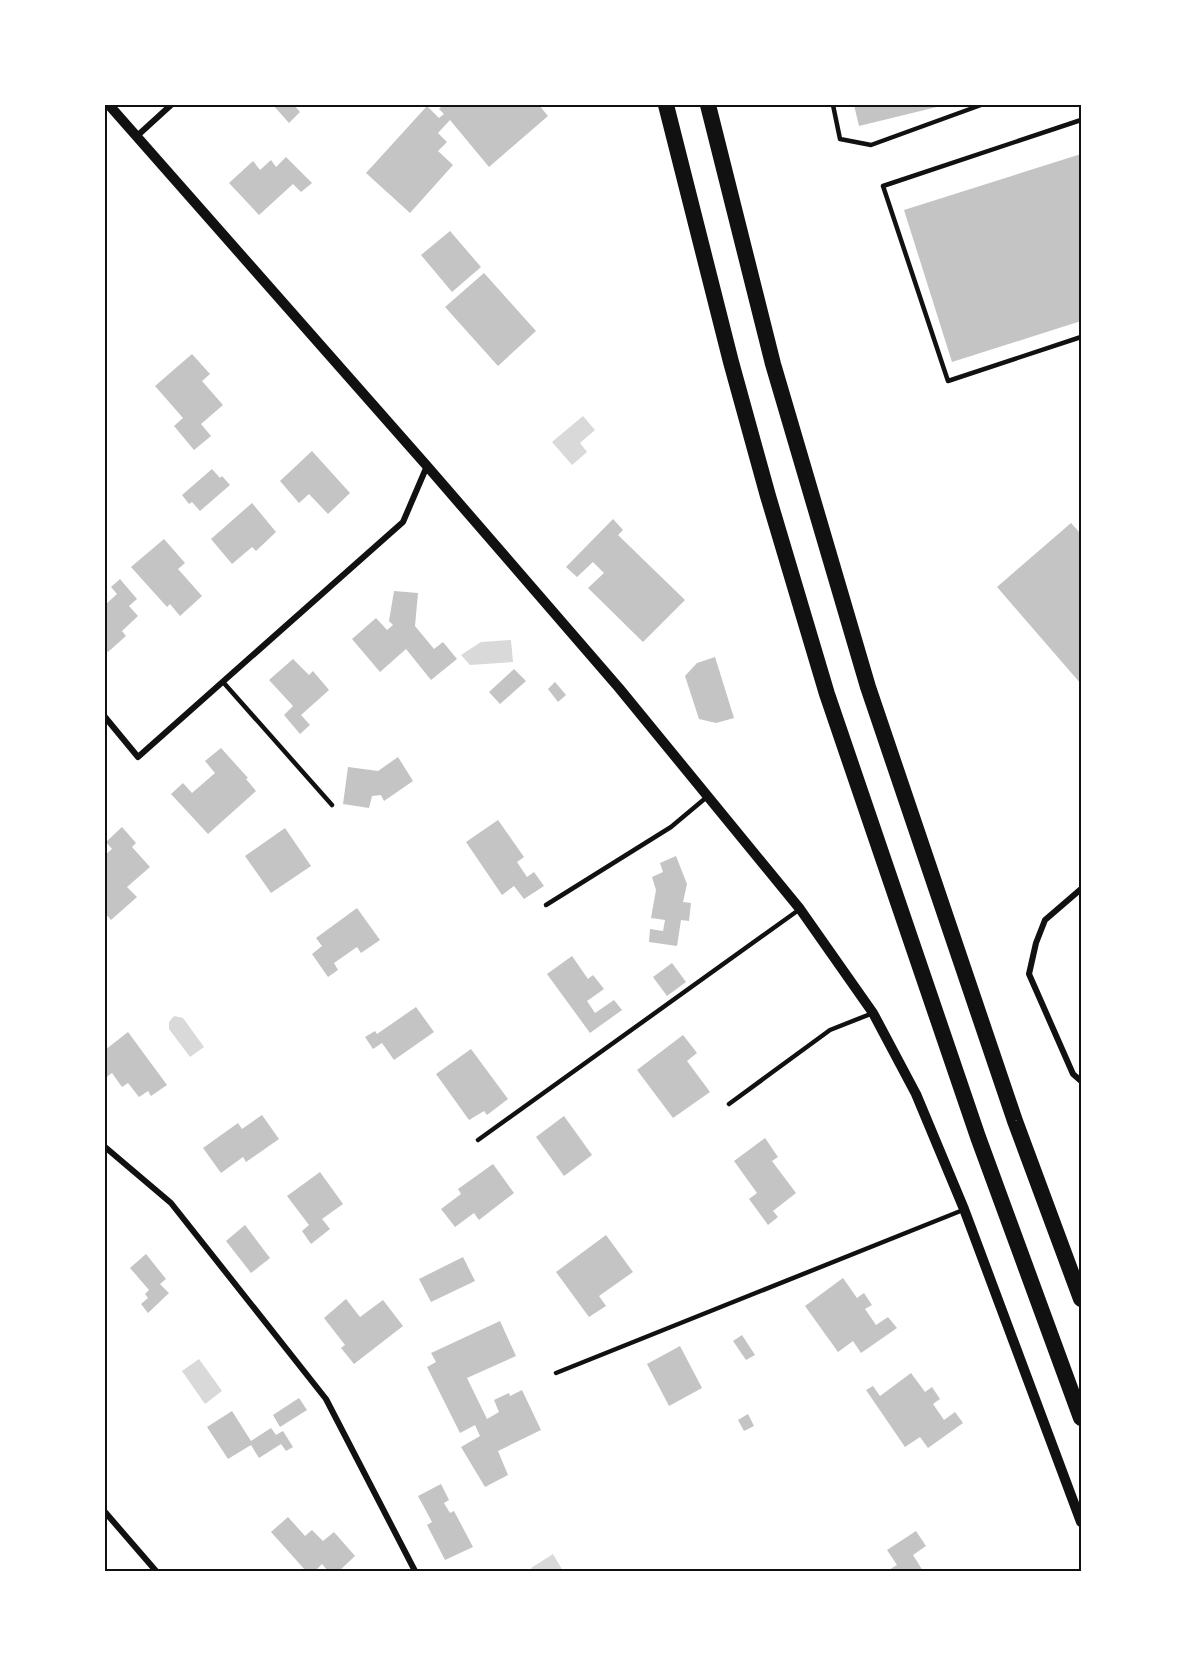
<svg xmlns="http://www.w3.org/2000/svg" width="1186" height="1676" viewBox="0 0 1186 1676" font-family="'PT Sans Narrow',sans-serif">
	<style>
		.water { fill: #d9d9d9 }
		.building { fill: #c4c4c4 }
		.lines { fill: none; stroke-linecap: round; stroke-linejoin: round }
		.service { stroke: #111; stroke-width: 4.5 }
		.minor { stroke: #111; stroke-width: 6 }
		.tertiary { stroke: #111; stroke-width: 10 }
		.trunk { stroke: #111; stroke-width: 16 }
		.neatline { fill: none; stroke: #111; stroke-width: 2 }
	</style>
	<rect width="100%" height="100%" fill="#fff"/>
	<g class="water">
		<path d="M 583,416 L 595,430 L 580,443 L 587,452 L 572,465 L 552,442 Z"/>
		<path d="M 511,640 L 513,662 L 470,665 L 461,655 L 481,642 Z"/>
		<path d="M 174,1016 L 183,1018 L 204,1047 L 190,1057 L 169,1029 L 169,1022 Z"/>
		<path d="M 199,1359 L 222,1391 L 205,1404 L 182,1371 Z"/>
		<path d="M 553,1554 L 563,1571 L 533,1571 L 531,1568 Z"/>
	</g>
	<g class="building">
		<path d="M 273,105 L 294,105 L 300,112 L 289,123 Z"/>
		<path d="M 443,105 L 539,105 L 548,116 L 489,167 L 450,120 L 438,133 L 447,142 L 438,151 L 453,165 L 410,213 L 366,173 L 427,106 L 439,118 L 444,114 L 439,109 Z"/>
		<path d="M 854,105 L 940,105 L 941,106 L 859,126 Z"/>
		<path d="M 1081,154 L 1081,321 L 952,362 L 904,210 Z"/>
		<path d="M 286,157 L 312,183 L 301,192 L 293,184 L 259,215 L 229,183 L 253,161 L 260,170 L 271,160 L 276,167 Z"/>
		<path d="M 450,231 L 481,267 L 452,292 L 421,255 Z"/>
		<path d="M 484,273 L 536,331 L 498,366 L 445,307 Z"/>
		<path d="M 192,354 L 210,374 L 202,381 L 223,405 L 201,424 L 211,436 L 194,450 L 174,426 L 183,418 L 155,386 Z"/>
		<path d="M 312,451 L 350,493 L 328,514 L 309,494 L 299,503 L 280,481 Z"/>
		<path d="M 212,469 L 220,478 L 222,476 L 230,485 L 200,511 L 192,502 L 189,504 L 182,495 Z"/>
		<path d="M 252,503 L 276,532 L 256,551 L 252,547 L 232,564 L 211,539 Z"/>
		<path d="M 613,519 L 623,530 L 618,535 L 685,600 L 643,642 L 588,588 L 604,573 L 593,562 L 577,577 L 566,567 Z"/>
		<path d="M 1071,523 L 1081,534 L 1081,684 L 997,587 Z"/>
		<path d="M 164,539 L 185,563 L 178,569 L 202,596 L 180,616 L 170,604 L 167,607 L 131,567 Z"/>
		<path d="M 120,579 L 137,599 L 129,606 L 138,616 L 122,631 L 126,636 L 108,652 L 105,649 L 105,605 L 117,594 L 111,587 Z"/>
		<path d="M 394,591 L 418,593 L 415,626 L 434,649 L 443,642 L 457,659 L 431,680 L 406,649 L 380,672 L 352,639 L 376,618 L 387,630 L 393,625 L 389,621 Z"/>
		<path d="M 715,657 L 734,718 L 716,723 L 699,719 L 685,676 L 697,663 Z"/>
		<path d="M 293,659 L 309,675 L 313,671 L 329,690 L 301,715 L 310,725 L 300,734 L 284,715 L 293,706 L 269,680 Z"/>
		<path d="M 514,669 L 526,681 L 500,704 L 489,692 Z"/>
		<path d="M 555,682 L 566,695 L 558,702 L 548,689 Z"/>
		<path d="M 221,748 L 248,778 L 246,779 L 256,791 L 208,834 L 171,794 L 183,783 L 192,793 L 215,773 L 205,761 Z"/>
		<path d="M 398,757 L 413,781 L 384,801 L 381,795 L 372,796 L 369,808 L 343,804 L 348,767 L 378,771 Z"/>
		<path d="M 498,820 L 524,857 L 517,862 L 527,877 L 534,872 L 544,886 L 524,899 L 514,886 L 502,895 L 466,842 Z"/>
		<path d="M 122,827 L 136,843 L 132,847 L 150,867 L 127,887 L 137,897 L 111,920 L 105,913 L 105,855 L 112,849 L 106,842 Z"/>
		<path d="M 285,828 L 311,866 L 271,893 L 245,856 Z"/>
		<path d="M 676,856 L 687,884 L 683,902 L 691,903 L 689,921 L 681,920 L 677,946 L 649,942 L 650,929 L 663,931 L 665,920 L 651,918 L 656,890 L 652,877 L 663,872 L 660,863 Z"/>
		<path d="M 357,908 L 380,940 L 361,953 L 357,947 L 334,963 L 338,970 L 328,977 L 312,954 L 322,946 L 316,938 Z"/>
		<path d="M 572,956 L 588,979 L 593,975 L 604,989 L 587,1001 L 595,1013 L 614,1000 L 622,1010 L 590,1033 L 547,974 Z"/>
		<path d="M 672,963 L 686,982 L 667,996 L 653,977 Z"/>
		<path d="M 416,1007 L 434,1032 L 394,1060 L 382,1043 L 373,1049 L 365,1037 L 375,1031 L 377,1034 Z"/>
		<path d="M 128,1032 L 167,1085 L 151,1096 L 148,1091 L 139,1097 L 128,1083 L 122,1087 L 112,1073 L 105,1078 L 105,1050 Z"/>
		<path d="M 683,1035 L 697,1053 L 687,1061 L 710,1092 L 673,1118 L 637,1070 Z"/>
		<path d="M 471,1049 L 508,1099 L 487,1115 L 484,1111 L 469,1120 L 436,1074 Z"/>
		<path d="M 262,1115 L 279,1139 L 246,1162 L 243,1157 L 221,1173 L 203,1148 L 238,1123 L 242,1129 Z"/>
		<path d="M 564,1116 L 592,1155 L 564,1176 L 536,1137 Z"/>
		<path d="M 765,1138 L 778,1157 L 772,1161 L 796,1193 L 773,1211 L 778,1217 L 768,1225 L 749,1199 L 757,1193 L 734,1161 Z"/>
		<path d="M 493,1164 L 514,1193 L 479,1220 L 474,1213 L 455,1227 L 441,1209 L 461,1194 L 458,1189 Z"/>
		<path d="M 320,1172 L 343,1204 L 322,1219 L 330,1229 L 311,1244 L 302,1231 L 309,1225 L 287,1196 Z"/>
		<path d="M 245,1225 L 270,1258 L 251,1273 L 226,1241 Z"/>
		<path d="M 606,1235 L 633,1272 L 599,1296 L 606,1306 L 589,1317 L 556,1272 Z"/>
		<path d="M 146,1254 L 166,1279 L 160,1284 L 169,1293 L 148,1313 L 141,1304 L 148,1298 L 145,1294 L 149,1290 L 130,1268 Z"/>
		<path d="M 463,1257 L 475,1281 L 431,1302 L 419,1279 Z"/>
		<path d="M 843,1278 L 857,1298 L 864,1293 L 872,1305 L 865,1309 L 876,1325 L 888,1317 L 897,1328 L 861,1353 L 853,1341 L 838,1352 L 805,1306 Z"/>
		<path d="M 346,1299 L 360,1317 L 383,1300 L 403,1326 L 354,1364 L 341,1348 L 345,1345 L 324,1318 Z"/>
		<path d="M 500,1321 L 516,1356 L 467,1378 L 487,1419 L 499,1412 L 494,1400 L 509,1393 L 510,1396 L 522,1390 L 541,1430 L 498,1451 L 508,1475 L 485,1487 L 461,1447 L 480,1436 L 475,1425 L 460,1433 L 427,1367 L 436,1362 L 431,1353 Z"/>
		<path d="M 742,1335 L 755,1355 L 746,1360 L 733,1341 Z"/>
		<path d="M 680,1346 L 702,1388 L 669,1406 L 647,1364 Z"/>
		<path d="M 911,1373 L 925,1392 L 932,1387 L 940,1399 L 933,1404 L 944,1420 L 955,1412 L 963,1423 L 928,1448 L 920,1437 L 905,1447 L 866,1390 L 873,1386 L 880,1396 Z"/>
		<path d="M 299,1398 L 307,1410 L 280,1427 L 273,1415 Z"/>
		<path d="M 232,1411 L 251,1441 L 271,1428 L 276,1435 L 283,1431 L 293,1447 L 286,1451 L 281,1444 L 259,1458 L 251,1445 L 228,1459 L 207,1427 Z"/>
		<path d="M 748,1414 L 754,1426 L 744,1431 L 738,1420 Z"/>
		<path d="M 441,1484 L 449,1500 L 444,1503 L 450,1513 L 454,1511 L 473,1547 L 445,1560 L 427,1525 L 432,1522 L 418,1496 Z"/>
		<path d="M 288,1517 L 305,1536 L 312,1530 L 323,1541 L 334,1532 L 355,1556 L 339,1571 L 328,1571 L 322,1564 L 315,1571 L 306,1571 L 271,1532 Z"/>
		<path d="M 916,1531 L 926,1546 L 913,1555 L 923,1571 L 887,1571 L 897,1565 L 887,1550 Z"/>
	</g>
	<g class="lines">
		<g class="service">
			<path d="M 833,105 L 840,139 L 871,145 L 981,105"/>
			<path d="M 1081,120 L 883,186 L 948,381 L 1081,337"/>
			<path d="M 223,682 L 332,805"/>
			<path d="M 546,905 L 671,827 L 708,796"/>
			<path d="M 729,1104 L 830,1030 L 873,1013"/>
			<path d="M 478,1140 L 800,909"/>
			<path d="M 556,1373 L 963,1210"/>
		</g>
		<g class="minor">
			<path d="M 137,136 L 171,105"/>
			<path d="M 105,717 L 138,757 L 403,522 L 427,466"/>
			<path d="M 1081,889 L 1045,920 L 1036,943 L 1029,974 L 1073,1074 L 1081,1081"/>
			<path d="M 105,1147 L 171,1203 L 326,1399 L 415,1571"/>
			<path d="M 105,1512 L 156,1571"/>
		</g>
		<path class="tertiary" d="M 109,105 L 427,466 L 619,688 L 800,909 L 873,1013 L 916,1094 L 964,1209 L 1081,1522"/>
		<g class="trunk">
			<path d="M 666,105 L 731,362 L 768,496 L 827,694 L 978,1137 L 1081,1418"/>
			<path d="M 708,105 L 773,364 L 868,687 L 1015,1121 L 1081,1299"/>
		</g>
	</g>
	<rect width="1186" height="1676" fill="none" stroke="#ffffff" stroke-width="213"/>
	<rect x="106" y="106" width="974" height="1464" class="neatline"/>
</svg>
